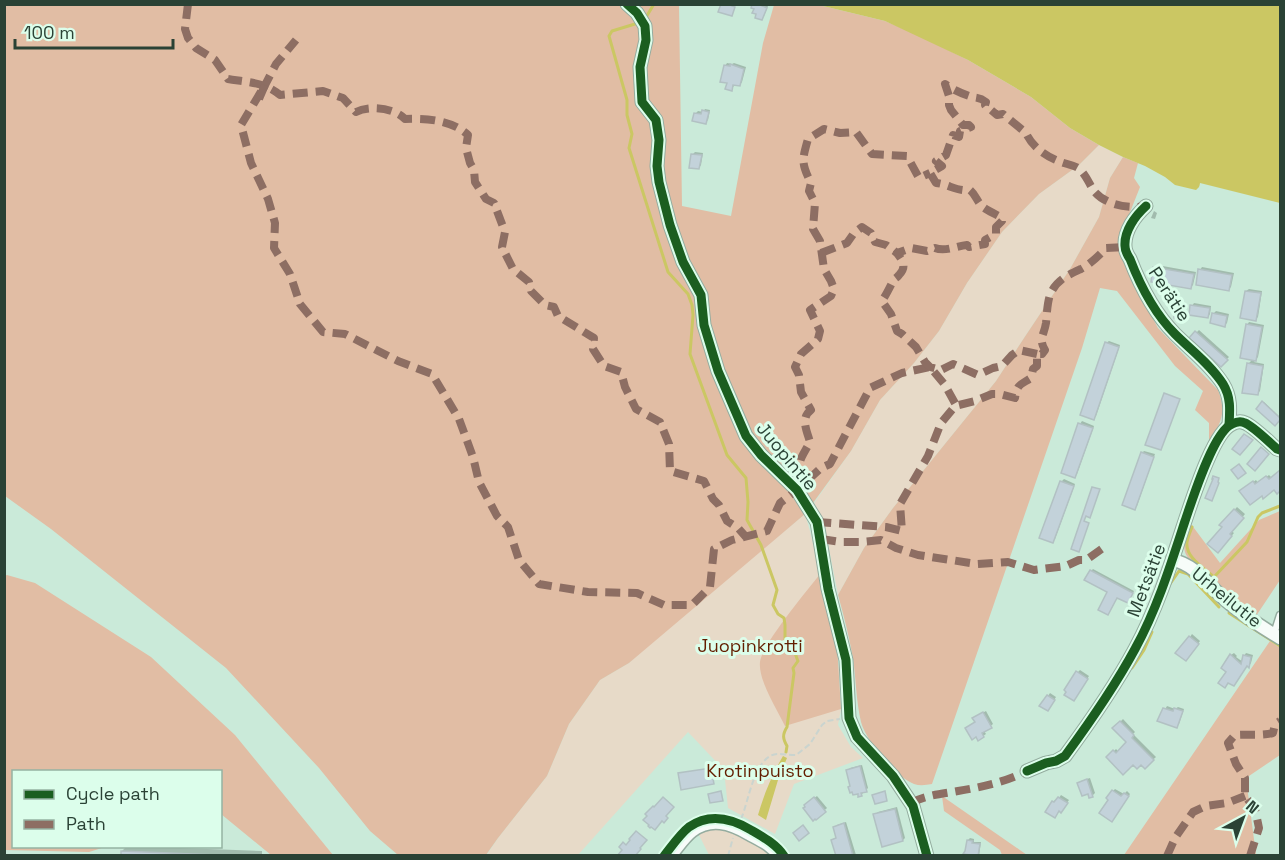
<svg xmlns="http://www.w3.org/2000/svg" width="1285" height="860" viewBox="0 0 1285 860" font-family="'Space Grotesk',sans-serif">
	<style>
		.green { fill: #e7dac8 }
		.forest { fill: #e1bda4 }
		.water { fill: #cbc763 }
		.pier { fill: #caead9 }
		.shadow { fill: #0003 }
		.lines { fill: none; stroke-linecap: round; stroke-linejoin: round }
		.stream { stroke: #cbc763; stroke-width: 3 }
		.building { fill: #c3d2da; stroke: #b2c1c3; stroke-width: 1.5 }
		.service-casing { stroke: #94ac9f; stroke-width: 9 }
		.minor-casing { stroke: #94ac9f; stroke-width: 15 }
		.path { stroke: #cad4cf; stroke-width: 2; stroke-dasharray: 6 3; stroke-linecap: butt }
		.service { stroke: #f7fcf9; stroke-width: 6 }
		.minor { stroke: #f7fcf9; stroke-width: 12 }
		.quiet { stroke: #8d6e63; stroke-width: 8; stroke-dasharray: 15 8; stroke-linecap: butt }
		.cycleway-casing { stroke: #dcfeeb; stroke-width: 13 }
		.cycleway { stroke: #1b5e20; stroke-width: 9 }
		.labels { text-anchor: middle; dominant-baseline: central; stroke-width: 6; stroke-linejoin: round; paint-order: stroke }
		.street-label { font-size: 18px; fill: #2a4235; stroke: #dcfeeb }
		.park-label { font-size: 18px; fill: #631e00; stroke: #dcfeeb }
	</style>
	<rect width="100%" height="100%" fill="#caead9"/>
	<g class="green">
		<path d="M 1099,145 L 1123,157 L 1110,178 L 1099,217 L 1070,269 L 1024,338 L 996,381 L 893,508 L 864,548 L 838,595 L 825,528 L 814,503 L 851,451 L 880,400 L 914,363 L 939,331 L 967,283 L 1002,232 L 1039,194 L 1079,165 Z"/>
		<path d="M 805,514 L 810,531 L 820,574 L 836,630 L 841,709 L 838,725 L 851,747 L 863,758 L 794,784 L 775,834 L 728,808 L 724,770 L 688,732 L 578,855 L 486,856 L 498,838 L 547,776 L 569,724 L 600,680 L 629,663 L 659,635 Z"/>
		<path d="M 709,829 L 729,829 L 768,851 L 773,855 L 709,855 L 698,833 Z"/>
	</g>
	<g class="forest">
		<path d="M 5,5 L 679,5 L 682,206 L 731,216 L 763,43 L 774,5 L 819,5 L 885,21 L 920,36 L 968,60 L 1031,97 L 1070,128 L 1099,145 L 1079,165 L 1039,194 L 1002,232 L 967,283 L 939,331 L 914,363 L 880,400 L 851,451 L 805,514 L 629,663 L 600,680 L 569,724 L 547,776 L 498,838 L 486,855 L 398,855 L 370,831 L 319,768 L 226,668 L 51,529 L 5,496 Z"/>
		<path d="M 1123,157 L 1138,163 L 1134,178 L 1140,187 L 1123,230 L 1120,252 L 1130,276 L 1158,328 L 1218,390 C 1227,413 1221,423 1209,442 L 1209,423 L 1195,410 L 1203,391 L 1175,366 L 1117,291 L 1100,288 L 1082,348 L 932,784 C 926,785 920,786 914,784 C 896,777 866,741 861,722 C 856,701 856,679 853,658 C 849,637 844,616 838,595 L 864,548 L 893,508 L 996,381 L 1024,338 L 1070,269 L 1099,217 L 1110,178 Z"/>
		<path d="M 1280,511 L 1280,580 L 1256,616 C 1242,607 1188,565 1185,552 C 1182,542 1187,533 1191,524 L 1220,563 L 1259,520 Z"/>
		<path d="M 820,574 L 836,630 L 841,709 L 785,726 C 777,709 758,680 760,662 C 762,644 807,591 820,574 Z"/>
		<path d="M 7,575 L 35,583 L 151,657 L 235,735 L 333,855 L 271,855 L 221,814 L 220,772 L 14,772 L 14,846 L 105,847 L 89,852 L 5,850 L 4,576 Z"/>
		<path d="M 1270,641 L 1280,648 L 1280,755 L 1246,778 L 1256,855 L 1124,855 Z"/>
		<path d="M 942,796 L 1027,855 L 1002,855 L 1000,850 L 944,811 Z"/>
	</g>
	<g class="water">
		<path d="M 819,5 L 1280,5 L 1280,204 L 1201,185 L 1196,190 L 1175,185 L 1165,177 L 1145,166 L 1123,157 L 1099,145 L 1070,128 L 1031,97 L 968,60 L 885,21 Z"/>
		<path d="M 783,756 L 787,758 L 778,780 L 766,820 L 758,815 C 764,794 772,775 783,756 Z"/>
	</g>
	<path class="pier" d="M 1200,183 L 1280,203 L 1280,207 L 1199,188 Z"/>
	<g class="shadow">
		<path d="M 754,4 L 768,6 L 764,16 L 762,18 Z"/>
		<path d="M 727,63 L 732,64 L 734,63 L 746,67 L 742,82 L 740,85 L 735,84 L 732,89 L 728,82 L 725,66 Z"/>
		<path d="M 705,109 L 710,110 L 708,120 L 705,123 L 695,114 L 698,111 L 703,112 Z"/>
		<path d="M 695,152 L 703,153 L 701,165 L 699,168 L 693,154 Z"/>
		<path d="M 1154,211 L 1157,213 L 1155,219 L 1151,218 Z"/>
		<path d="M 1157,265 L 1196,272 L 1193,285 L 1191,287 L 1155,268 Z"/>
		<path d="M 1202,267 L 1234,273 L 1231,287 L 1229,289 L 1200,270 Z"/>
		<path d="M 1249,289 L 1262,291 L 1258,317 L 1255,320 L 1246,291 Z"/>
		<path d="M 1194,303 L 1211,306 L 1210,314 L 1208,317 L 1192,306 Z"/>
		<path d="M 1216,311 L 1229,314 L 1227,323 L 1225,325 L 1214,313 Z"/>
		<path d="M 1249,322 L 1264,325 L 1258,357 L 1254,362 L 1264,364 L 1260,391 L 1257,394 L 1248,364 L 1253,359 L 1247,325 Z"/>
		<path d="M 1199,330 L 1229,357 L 1221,365 L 1191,338 Z"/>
		<path d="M 1109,341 L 1120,345 L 1096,416 L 1094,418 L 1106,343 Z"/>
		<path d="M 1264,402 L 1280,417 L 1275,424 L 1258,408 Z"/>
		<path d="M 1082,421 L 1094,426 L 1077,474 L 1075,477 L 1080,424 Z"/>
		<path d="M 1144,451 L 1155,454 L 1137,506 L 1135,508 L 1142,453 Z"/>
		<path d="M 1280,471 L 1280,489 L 1277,492 L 1275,488 L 1244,489 L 1256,480 L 1258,483 L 1269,475 L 1272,478 Z"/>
		<path d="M 1064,479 L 1075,484 L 1055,539 L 1053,542 L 1061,482 Z"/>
		<path d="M 1237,507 L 1245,514 L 1231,531 L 1234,533 L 1218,551 L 1224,527 L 1221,525 Z"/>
		<path d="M 1093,569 L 1134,591 L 1130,599 L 1118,596 L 1109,592 L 1091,571 Z"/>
		<path d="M 1192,634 L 1200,641 L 1188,657 L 1190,637 Z"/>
		<path d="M 1234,653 L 1237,656 L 1236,657 L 1243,662 L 1244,656 L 1246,653 L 1253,655 L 1251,663 L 1249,666 L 1248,665 L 1228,671 L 1231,655 Z"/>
		<path d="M 1080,670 L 1089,676 L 1076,697 L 1078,672 Z"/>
		<path d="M 1050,693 L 1056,697 L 1050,707 L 1048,696 Z"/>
		<path d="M 1167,706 L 1175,709 L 1178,707 L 1184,709 L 1179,724 L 1177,726 L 1159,720 Z"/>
		<path d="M 986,711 L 993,724 L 984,731 L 986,734 L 983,736 L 976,722 L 977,716 Z"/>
		<path d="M 1123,719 L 1135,732 L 1133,734 L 1156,757 L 1145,767 L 1141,763 L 1108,757 L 1116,749 L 1119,752 L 1128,742 L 1114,728 Z"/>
		<path d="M 862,765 L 868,788 L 861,795 L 852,785 L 848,771 L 850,768 Z"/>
		<path d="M 1090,778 L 1095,793 L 1092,796 L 1079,783 L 1081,781 Z"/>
		<path d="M 1115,789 L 1124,794 L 1127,791 L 1130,794 L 1114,817 L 1110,799 L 1113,791 Z"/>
		<path d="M 1061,795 L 1069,800 L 1063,808 L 1060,810 L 1057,814 L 1053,802 L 1055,800 L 1057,801 Z"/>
		<path d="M 817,796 L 827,808 L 816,818 L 808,803 Z"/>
		<path d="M 897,807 L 905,838 L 903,840 L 875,815 L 878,812 Z"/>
		<path d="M 846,822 L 856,855 L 837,856 L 833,840 L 838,837 L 835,827 L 837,825 Z"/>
		<path d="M 970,838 L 974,839 L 974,842 L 981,842 L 979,856 L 966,856 L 965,854 L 968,840 Z"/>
		<path d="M 127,846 L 262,851 L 262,856 L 122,856 L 122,851 Z"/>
	</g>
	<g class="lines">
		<g class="stream">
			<path d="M 645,19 L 654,4"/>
			<path d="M 635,24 L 612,31 L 609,36 L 627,100 L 627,115 L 632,134 L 629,148 L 668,272 L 688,294 L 692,305 L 693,315 L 690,354 L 727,455 L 746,478 L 748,502 L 747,520 L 761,545 L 777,590 L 773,605 L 778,614 L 784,618 L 785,625 L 785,640 C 794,644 794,652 798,661 L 793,668 L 794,673 L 787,727 C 782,735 783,739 787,746 L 786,752"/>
			<path d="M 1192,527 C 1190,532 1188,537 1187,542 C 1185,557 1204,568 1214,577 L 1247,542 L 1258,517 L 1262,513 L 1280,506"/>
			<path d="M 1170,584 L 1179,571 L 1188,574 L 1219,607"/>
			<path d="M 1229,613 L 1280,646"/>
			<path d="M 1132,668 L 1144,650 L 1152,632"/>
		</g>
	</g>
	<g class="building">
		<path d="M 721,4 L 727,4 L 735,7 L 732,16 L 718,12 Z"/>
		<path d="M 752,4 L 758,4 L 767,8 L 762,20 L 755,18 L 756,14 L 752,13 L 754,9 L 751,8 Z"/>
		<path d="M 730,64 L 744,69 L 740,86 L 733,85 L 732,91 L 725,89 L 727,83 L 720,82 L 724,65 L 730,66 Z"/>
		<path d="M 702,110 L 709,112 L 706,124 L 692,121 L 694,113 L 701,114 Z"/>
		<path d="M 691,154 L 702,155 L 699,169 L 689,168 Z"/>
		<path d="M 1153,267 L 1194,274 L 1191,289 L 1151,282 Z"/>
		<path d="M 1198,269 L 1232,275 L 1229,291 L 1196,285 Z"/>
		<path d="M 1245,291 L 1261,293 L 1256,321 L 1240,318 Z"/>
		<path d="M 1176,304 L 1185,306 L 1182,320 L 1174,318 Z"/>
		<path d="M 1190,305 L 1210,308 L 1208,318 L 1189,315 Z"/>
		<path d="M 1212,313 L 1227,316 L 1225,327 L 1210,323 Z"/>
		<path d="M 1246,324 L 1262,327 L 1256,361 L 1240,358 Z"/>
		<path d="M 1195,331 L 1228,360 L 1221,367 L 1189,338 Z"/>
		<path d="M 1105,342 L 1119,347 L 1094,420 L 1080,415 Z"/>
		<path d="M 1247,363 L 1263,366 L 1258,395 L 1242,393 Z"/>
		<path d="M 1164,393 L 1180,399 L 1161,450 L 1145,445 Z"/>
		<path d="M 1262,401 L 1280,418 L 1280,420 L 1275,426 L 1256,409 Z"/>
		<path d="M 1078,423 L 1093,428 L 1075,478 L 1061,473 Z"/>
		<path d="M 1244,434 L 1253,440 L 1240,455 L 1232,449 Z"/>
		<path d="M 1261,447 L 1269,454 L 1255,471 L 1247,464 Z"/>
		<path d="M 1141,452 L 1154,457 L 1135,510 L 1122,505 Z"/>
		<path d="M 1239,464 L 1246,473 L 1238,479 L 1231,470 Z"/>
		<path d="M 1280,470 L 1280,491 L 1277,494 L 1274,490 L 1263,499 L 1262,496 L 1250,505 L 1239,491 L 1253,481 L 1255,484 L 1266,476 L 1269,479 Z"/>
		<path d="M 1213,476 L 1219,478 L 1218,482 L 1219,483 L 1212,501 L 1205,498 L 1213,479 L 1212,479 Z"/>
		<path d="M 1060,481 L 1074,486 L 1053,543 L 1039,538 Z"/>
		<path d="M 1092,487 L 1100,489 L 1090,518 L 1086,516 L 1084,521 L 1089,523 L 1079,552 L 1071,549 Z"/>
		<path d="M 1234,509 L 1244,518 L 1230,534 L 1232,536 L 1218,553 L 1207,544 L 1222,527 L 1219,525 Z"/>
		<path d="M 1090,570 L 1133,593 L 1128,603 L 1117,598 L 1108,615 L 1098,610 L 1107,592 L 1084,580 Z"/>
		<path d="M 1189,636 L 1199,644 L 1186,661 L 1175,653 Z"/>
		<path d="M 1230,654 L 1241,664 L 1243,655 L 1251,657 L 1249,668 L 1247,666 L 1234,686 L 1228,683 L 1225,688 L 1218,683 L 1226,672 L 1221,668 Z"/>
		<path d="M 1076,671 L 1088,679 L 1074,701 L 1064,695 L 1066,692 L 1064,690 Z"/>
		<path d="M 1047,695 L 1055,700 L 1048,711 L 1039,706 Z"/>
		<path d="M 1163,708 L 1173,711 L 1174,708 L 1183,711 L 1177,728 L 1157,721 Z"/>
		<path d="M 983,712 L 992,728 L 982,733 L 984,737 L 978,741 L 976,737 L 972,740 L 965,728 L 975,722 L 972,718 Z"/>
		<path d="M 1120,721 L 1134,735 L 1132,738 L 1154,760 L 1145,769 L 1141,765 L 1137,769 L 1133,765 L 1123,775 L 1106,757 L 1113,750 L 1116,753 L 1126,742 L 1112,728 Z"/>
		<path d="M 860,766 L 867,792 L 861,793 L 862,796 L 858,797 L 858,794 L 853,795 L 852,792 L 850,793 L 848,787 L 850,786 L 846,770 Z"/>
		<path d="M 711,768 L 714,784 L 681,790 L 678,773 Z"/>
		<path d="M 1087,779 L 1093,797 L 1089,798 L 1088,794 L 1082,796 L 1077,783 Z"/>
		<path d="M 1112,790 L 1121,796 L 1124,793 L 1129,796 L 1112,822 L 1099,813 L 1108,800 L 1106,798 Z"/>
		<path d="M 721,791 L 723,801 L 710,803 L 708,794 Z"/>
		<path d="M 885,791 L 887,801 L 875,804 L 872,795 Z"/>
		<path d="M 663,797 L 674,807 L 666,816 L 668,818 L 664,823 L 662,821 L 655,830 L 651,827 L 650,828 L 648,826 L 649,825 L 643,820 L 647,816 L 645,814 L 653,806 L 654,807 Z"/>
		<path d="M 814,797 L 826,812 L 816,820 L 815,819 L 813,821 L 803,808 L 805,807 L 804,805 Z"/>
		<path d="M 1058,797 L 1068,803 L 1061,813 L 1059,811 L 1055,818 L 1045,812 L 1052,801 L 1054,802 Z"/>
		<path d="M 895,809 L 903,841 L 882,847 L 873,814 Z"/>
		<path d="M 844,823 L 853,856 L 836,856 L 831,840 L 836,838 L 833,827 Z"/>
		<path d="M 803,825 L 809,833 L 799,841 L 793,833 Z"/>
		<path d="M 636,831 L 647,840 L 640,848 L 641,849 L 635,856 L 617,856 L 622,850 L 619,847 L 623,842 L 626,845 L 630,840 L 629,839 Z"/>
		<path d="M 967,840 L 973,841 L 972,843 L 980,844 L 978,856 L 963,854 L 965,851 Z"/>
		<path d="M 121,851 L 240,856 L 121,856 Z"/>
	</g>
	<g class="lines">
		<defs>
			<path id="service" d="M 1274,634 L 1280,615"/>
			<g id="minor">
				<path d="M 627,4 L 637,13 L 645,26 L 646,40 L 640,67 L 642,102 L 656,120 L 659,140 L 657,166 L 659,182 L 670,225 L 683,262 L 701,295 L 704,325 L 718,371 L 746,436 L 761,455 L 797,490 L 817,522 L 828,589 L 846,660 L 849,718 L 857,737 L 893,776 L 913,806 L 927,856"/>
				<path d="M 1146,206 C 1135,216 1124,231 1125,246 C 1125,250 1128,256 1130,259 C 1140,285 1155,314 1175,334 C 1191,350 1211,365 1223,384 C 1231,397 1230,410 1229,425"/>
				<path d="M 1173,560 C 1197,565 1210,588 1229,603 C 1245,616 1263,628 1280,638"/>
				<path d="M 1027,771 L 1046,763 L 1056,761 L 1065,756 C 1090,722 1115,686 1135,649 C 1157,609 1171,564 1185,521 C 1192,501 1213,432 1232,424 C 1236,422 1241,421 1245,423 C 1253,426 1269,442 1277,449 L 1280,450"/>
				<path d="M 670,856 C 677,848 684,837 692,831 C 711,817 730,823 749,834 C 760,840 772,845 779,856"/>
			</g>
		</defs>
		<use href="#service" class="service-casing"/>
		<use href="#minor" class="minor-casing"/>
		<g class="path">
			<path d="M 741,819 C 749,801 754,756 777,754 C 783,754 789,755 796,755 L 810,744 L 822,725 L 827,721 L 840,719"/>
			<path d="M 728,856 L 733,838"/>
		</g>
		<use href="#service" class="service"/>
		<use href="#minor" class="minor"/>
		<g class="quiet">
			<path d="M 188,4 L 185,29 L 188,38 L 196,48 L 215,60 L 228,79 C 246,82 265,82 280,95 L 323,91 L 343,98 L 356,112 C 369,105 395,108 405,119 C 426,118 452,120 468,135 L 466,148 L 470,163 L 474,170 L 475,182 L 486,199 L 494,203 L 505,232 L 502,247 L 513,269 L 529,282 L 531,291 L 545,305 L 554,307 L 558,316 L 594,338 L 593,349 L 604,366 L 621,372 L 625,387 L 636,409 L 660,422 L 669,444 L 670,471 L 704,481 L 713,499 L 719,505 L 727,521 L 738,528 L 746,537"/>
			<path d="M 263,89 L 276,64 L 296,40"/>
			<path d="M 259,99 L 265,85 L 241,125 L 251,163 L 268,199 L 275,223 L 274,248 L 290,274 L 300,304 L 323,332 L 345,334 L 398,361 L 432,374 L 459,419 L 473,457 L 479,482 L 497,516 L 508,527 L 519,560 L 539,584 L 588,592 L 637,593 L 664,605 L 692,605 L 710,587 L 714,549 L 732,540 L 767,531 L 780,503 L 797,490 L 821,468 L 830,464 L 870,388 L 902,373 L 930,367 L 945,385 L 956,405 L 941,423 L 928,456 L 900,504 L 902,531 L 886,527 L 817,522"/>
			<path d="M 821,253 L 847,243 L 854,233 L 862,227 L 871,233 L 875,242 L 886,245 L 897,253"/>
			<path d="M 1037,354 L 1019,350 L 1012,355 L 1002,366 L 993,368 L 978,375 L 953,364 L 941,370 L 930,367 L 925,362 L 916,347 L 902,334 L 897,331 L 891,314 L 882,301 C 886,295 889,289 892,283 C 894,278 896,279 899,275 C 907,267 903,261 897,253 L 911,248 L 927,251 L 935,248 C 945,252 956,246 967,245 L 969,247 L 985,244 L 985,240 L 996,234 L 996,227 L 1002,221 L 1002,218 C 996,214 988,211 983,207 C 977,202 976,195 970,190 C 958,192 948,184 936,183 L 930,173 L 942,166 L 936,161 L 946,155 L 953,135 L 959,137 L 960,131 L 971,127 L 969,125 L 963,125 L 951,110 L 949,105 L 949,96 L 945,84 C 953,90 963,94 972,97 C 978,98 981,98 986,102 L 985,105 L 988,109 L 990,109 L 997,115 L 1003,114 L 1026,133 C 1032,147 1047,157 1061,162 C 1066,164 1073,165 1078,168 C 1086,174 1089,184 1094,191 C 1105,205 1129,209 1146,206"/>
			<path d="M 959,405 L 975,401 L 992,394 L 1000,394 L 1015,398 C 1017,384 1020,385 1031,378 L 1033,369 L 1037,366 L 1037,354 L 1042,354 L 1045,350 C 1038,338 1044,336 1046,323 C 1047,314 1047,304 1050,295 C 1056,280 1068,275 1081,269 C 1089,265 1101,254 1106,248 L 1125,247"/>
			<path d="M 806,482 C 795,462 800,461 810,442 C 807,431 800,418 811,410 L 801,392 L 799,375 L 795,367 L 801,354 L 818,339 L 820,331 L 810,310 L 831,296 L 834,289 L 831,281 L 824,269 L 820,241 L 813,229 L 815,203 L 809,191 L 811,183 C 801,163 802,160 808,139 L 824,129 L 840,133 L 856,132 L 872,154 L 907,156 L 919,178 L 930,173"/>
			<path d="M 821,539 L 841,542 L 861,542 L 881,540 L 896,548 L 918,555 L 977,564 L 1008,562 L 1034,570 L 1066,566 L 1079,560 L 1086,560 L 1103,548"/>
			<path d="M 911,803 C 926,795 942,794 958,791 C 982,787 1005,782 1027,771"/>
			<path d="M 1167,856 L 1175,838 L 1193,812 L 1206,806 L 1227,803 L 1245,796"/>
			<path d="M 1250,856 L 1259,828 L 1255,809 L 1245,796 L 1245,778 L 1236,764 L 1228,743 L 1235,735 C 1248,734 1260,736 1273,733 L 1275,724 L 1280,721"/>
		</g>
		<defs>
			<g id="cycleway">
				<path d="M 627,4 L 637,13 L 645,26 L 646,40 L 640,67 L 642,102 L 656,120 L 659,140 L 657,166 L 659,182 L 670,225 L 683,262 L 701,295 L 704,325 L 718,371 L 746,436 L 761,455 L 797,490 L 817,522 L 828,589 L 846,660 L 849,718 L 857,737 L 893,776 L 913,806 L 927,856"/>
				<path d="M 1146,206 C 1135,216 1124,231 1125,246 C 1125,250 1128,256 1130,259 C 1140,285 1155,314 1175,334 C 1191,350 1211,365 1223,384 C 1231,397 1230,410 1229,425"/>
				<path d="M 1027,771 L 1046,763 L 1056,761 L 1065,756 C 1090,722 1115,686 1135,649 C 1157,609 1171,564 1185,521 C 1192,501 1213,432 1232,424 C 1236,422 1241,421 1245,423 C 1253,426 1269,442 1277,449 L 1280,450"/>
				<path d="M 664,856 C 672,846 680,834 689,827 C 709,813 731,818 751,830 C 763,837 776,844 784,856"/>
			</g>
		</defs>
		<use href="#cycleway" class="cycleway-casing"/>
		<use href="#cycleway" class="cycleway"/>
	</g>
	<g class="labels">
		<g class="street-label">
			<text transform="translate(1170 294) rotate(57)">Perätie</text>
			<text transform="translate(787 456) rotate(50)">Juopintie</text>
			<text transform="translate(1146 580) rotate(-69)">Metsätie</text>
			<text transform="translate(1227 597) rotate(39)">Urheilutie</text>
		</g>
		<g class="park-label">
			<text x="750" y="645">Juopinkrotti</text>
			<text x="760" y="770">Krotinpuisto</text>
		</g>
	</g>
	<rect width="1285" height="860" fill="none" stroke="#2a4235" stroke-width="12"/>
	<rect x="12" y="770" width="210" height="78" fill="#dcfeeb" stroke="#95b3a2" stroke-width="1.5"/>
	<rect x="24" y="790" width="30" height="9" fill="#1b5e20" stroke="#95b3a2" stroke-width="1.5"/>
	<text x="66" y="800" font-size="18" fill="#2a4235">Cycle path</text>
	<rect x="24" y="820" width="30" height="9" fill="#8d6e63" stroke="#95b3a2" stroke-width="1.5"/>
	<text x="66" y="830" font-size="18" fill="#2a4235">Path</text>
	<g transform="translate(1243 818) rotate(41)" stroke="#dcfeeb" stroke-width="4.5" paint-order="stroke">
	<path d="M0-4.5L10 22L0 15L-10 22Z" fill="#2a4235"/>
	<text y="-9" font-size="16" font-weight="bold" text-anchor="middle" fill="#2a4235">N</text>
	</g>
	<path d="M15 39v9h158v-9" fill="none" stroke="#2a4235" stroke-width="3"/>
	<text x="24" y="39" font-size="18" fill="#2a4235" stroke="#dcfeeb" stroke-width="4.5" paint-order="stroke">100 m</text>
</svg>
